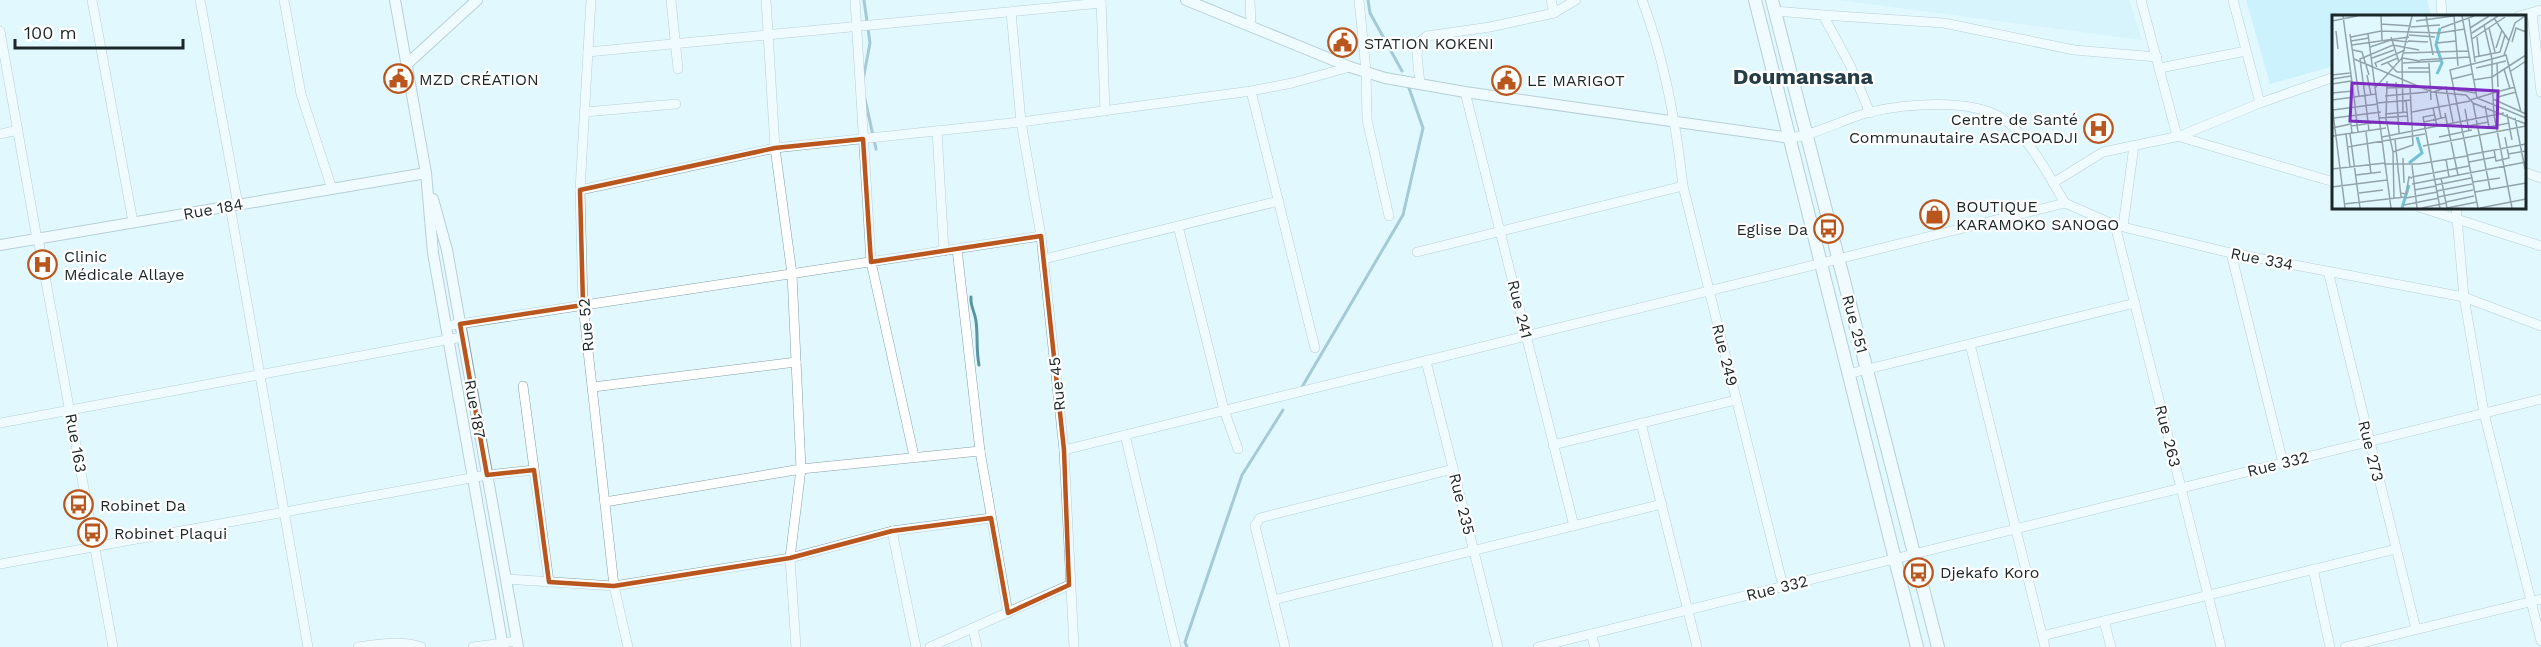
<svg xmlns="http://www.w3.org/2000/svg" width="2541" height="647" viewBox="0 0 2541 647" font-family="'Work Sans',sans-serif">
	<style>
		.built { fill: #c9effa }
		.pitch { fill: #b0eafa }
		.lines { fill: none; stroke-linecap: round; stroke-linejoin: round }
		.stream { stroke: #5a93a2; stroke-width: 3 }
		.minor-casing { stroke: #849fa7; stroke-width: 10 }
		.tertiary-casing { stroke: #849fa7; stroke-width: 12 }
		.secondary-casing { stroke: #849fa7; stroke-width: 14 }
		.minor { stroke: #fff; stroke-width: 9 }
		.tertiary { stroke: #fff; stroke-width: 10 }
		.secondary { stroke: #fff; stroke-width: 12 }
		.marked { fill: none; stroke: #b9561d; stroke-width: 4.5; stroke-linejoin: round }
		.labels { text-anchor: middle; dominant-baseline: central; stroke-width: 4.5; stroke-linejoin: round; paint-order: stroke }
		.poi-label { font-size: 16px; fill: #1c272a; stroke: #fff; text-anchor: start }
		.street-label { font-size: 16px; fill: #1c272a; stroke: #fff }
		.district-label { font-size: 22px; font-weight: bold; fill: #253d44; stroke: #fff }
		.inset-river { fill: none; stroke: #74c1d5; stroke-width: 3 }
		.inset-road { fill: none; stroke: #92a4aa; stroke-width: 1.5 }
		.view { fill: #7b2cbf; fill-opacity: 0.15; stroke: #7b2cbf; stroke-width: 3 }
		.inset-edge { fill: none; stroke: #1c272a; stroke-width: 3 }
	</style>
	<rect width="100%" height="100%" fill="#e1f8ff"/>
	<path class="built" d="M 1838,0 L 2129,0 L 2142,40 Z"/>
	<path class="pitch" d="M 2246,0 L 2427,0 L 2431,16 L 2334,16 L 2334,66 L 2270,84 Z"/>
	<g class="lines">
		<g class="stream">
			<path d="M 1368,0 L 1370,13 L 1402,71"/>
			<path d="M 863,80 L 870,43 L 864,0"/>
			<path d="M 865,99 L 876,149"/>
			<path d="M 971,297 C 970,306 975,312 976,321 C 978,336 976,350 979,365"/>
			<path d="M 1302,387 L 1403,215 L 1423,128 L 1409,88"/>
			<path d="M 1187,647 L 1185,642 L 1242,475 L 1283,410"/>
		</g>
		<defs>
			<g id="minor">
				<path d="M 92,0 L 133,222"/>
				<path d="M 200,0 L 238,205"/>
				<path d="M 284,0 L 301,94 L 332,189"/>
				<path d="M 591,0 L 580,190 L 583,305 L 614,586 L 628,647"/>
				<path d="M 671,0 L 678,69"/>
				<path d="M 766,0 L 775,148 L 792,274 L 801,469 L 790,558 L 796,647"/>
				<path d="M 855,0 L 871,262 L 914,456"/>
				<path d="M 1101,0 L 1105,111"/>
				<path d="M 1250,0 L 1251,26"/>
				<path d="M 1359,0 L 1366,71 L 1367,120 L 1389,216"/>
				<path d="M 1551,0 L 1554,13"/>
				<path d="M 1642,0 C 1665,60 1676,122 1683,186 L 1783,586"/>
				<path d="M 2141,0 L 2177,136 L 2334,182"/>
				<path d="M 2233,0 L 2260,103"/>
				<path d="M 2441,0 L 2442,16"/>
				<path d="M 1775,11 L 1823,15 L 1850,65 L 1870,113"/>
				<path d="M 1011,12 L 1021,122 L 1041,236 L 1064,450 L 1074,647"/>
				<path d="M 2532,13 L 2541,92"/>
				<path d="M 1823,15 L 1944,23 L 2074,50 L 2157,57"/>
				<path d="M 2519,16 L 2541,10"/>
				<path d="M 0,31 L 37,239"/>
				<path d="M 588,52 L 1101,3"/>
				<path d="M 2160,68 L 2246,51"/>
				<path d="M 1420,84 L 1417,55 L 1419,42 L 1427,36 L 1490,27 L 1554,13 L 1576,0"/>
				<path d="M 1251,91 L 1315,348"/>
				<path d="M 1465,92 L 1574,526"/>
				<path d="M 585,112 L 676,104"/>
				<path d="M 937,131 L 944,251"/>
				<path d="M 0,134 L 18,130"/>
				<path d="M 1791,138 C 1819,134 1843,119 1870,112 C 1905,104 1970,98 2002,118 C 2028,135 2049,176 2065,203"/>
				<path d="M 2524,172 L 2541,178"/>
				<path d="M 2053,183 L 2103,152 L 2180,136 L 2260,103 L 2334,77"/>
				<path d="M 580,190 L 775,148 L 1021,122 L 1251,91 L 1292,83 L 1350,67"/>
				<path d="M 2065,203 L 2115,225 L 2231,253 L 2464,297 L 2541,326"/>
				<path d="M 230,206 L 308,647"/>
				<path d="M 2419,207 L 2541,246"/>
				<path d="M 2456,207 L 2464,297 L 2484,413 L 2541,641"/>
				<path d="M 2115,225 L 2221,647"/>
				<path d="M 1178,226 L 1224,410 L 1238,449"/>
				<path d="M 2123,226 L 2134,146"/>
				<path d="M 38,238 L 113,647"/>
				<path d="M 957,249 L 980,451 L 1008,613"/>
				<path d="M 1417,252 L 1683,186"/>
				<path d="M 2231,253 L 2283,463"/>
				<path d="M 1044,259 L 1279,201"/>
				<path d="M 2328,271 L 2416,629"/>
				<path d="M 446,326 L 1041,236"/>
				<path d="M 1970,344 L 2045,647"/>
				<path d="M 1426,361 L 1498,647"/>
				<path d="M 1848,374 L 2135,303"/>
				<path d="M 523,386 L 549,582"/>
				<path d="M 593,387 L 796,362"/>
				<path d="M 0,423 L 462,337"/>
				<path d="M 1641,423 L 1697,647"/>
				<path d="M 1125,435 L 1176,647"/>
				<path d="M 1553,445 L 1736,400"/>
				<path d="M 1064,450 L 2065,203"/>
				<path d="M 605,502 L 801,469 L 980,451"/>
				<path d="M 892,531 L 916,647"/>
				<path d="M 0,564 L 487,475 L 534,470"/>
				<path d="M 2313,569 L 2330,647"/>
				<path d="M 506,579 L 614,586 L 790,558 L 892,531 L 991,518"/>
				<path d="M 1273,600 L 1662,504"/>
				<path d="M 2104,621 L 2111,647"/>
				<path d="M 973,628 L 977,647"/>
				<path d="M 1591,634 L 1595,647"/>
				<path d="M 2042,636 L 2396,549"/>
				<path d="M 358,647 C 379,644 400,640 421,647"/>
				<path d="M 473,647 L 517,641"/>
				<path d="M 930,647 L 1069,585"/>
				<path d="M 1285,647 L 1255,526 L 1260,518 L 1453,469"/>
				<path d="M 1538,647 L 2541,399"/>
				<path d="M 2345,647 L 2541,599"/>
			</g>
			<g id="tertiary">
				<path d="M 395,0 L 426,173 L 433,253 L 503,647"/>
				<path d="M 1186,0 L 1350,67 L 1385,78 L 1465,92 L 1791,138"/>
				<path d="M 407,64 L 477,0"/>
				<path d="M 433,199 L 447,250 L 518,647"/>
				<path d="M 0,245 L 426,173"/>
			</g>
			<g id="secondary">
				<path d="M 1755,0 L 1917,647"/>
				<path d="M 1772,0 L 1938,647"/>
			</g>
		</defs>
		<use href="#minor" class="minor-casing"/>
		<use href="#tertiary" class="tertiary-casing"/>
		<use href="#secondary" class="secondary-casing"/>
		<use href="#minor" class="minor"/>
		<use href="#tertiary" class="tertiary"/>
		<use href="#secondary" class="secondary"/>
	</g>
	<path d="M0 0H2541V647H0ZM 863,139 L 871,262 L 1041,236 L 1064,450 L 1069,585 L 1008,613 L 991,518 L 892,531 L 790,558 L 614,586 L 549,582 L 534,470 L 487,475 L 460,324 L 583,305 L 580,190 L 775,148 Z" fill="#e1f8ff" fill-opacity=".55" fill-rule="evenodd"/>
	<path class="marked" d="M 863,139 L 871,262 L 1041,236 L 1064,450 L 1069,585 L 1008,613 L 991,518 L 892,531 L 790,558 L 614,586 L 549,582 L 534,470 L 487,475 L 460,324 L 583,305 L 580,190 L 775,148 Z"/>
	<defs>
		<symbol id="civic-ring" viewBox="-11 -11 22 22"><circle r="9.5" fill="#fff" stroke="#b9561d" stroke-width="1.5"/><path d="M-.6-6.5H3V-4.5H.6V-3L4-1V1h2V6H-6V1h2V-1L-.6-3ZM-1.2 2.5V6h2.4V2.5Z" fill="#b9561d"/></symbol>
		<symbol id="hospital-ring" viewBox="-11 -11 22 22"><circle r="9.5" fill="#fff" stroke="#b9561d" stroke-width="1.5"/><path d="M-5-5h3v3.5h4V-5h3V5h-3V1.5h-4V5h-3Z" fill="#b9561d"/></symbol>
		<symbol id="shop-ring" viewBox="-11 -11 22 22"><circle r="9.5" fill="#fff" stroke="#b9561d" stroke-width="1.5"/><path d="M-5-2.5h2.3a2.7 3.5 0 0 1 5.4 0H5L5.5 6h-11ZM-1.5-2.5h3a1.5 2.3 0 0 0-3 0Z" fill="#b9561d"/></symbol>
		<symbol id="bus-ring" viewBox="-11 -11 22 22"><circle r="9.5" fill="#fff" stroke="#b9561d" stroke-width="1.5"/><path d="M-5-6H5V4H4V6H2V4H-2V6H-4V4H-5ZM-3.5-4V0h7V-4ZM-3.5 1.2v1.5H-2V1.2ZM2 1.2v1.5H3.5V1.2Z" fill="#b9561d"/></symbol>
	</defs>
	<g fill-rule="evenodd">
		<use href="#civic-ring" x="1326" y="26" width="33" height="33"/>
		<use href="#civic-ring" x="382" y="62" width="33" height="33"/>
		<use href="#civic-ring" x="1490" y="64" width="33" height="33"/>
		<use href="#hospital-ring" x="2082" y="112" width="33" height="33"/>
		<use href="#shop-ring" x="1918" y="198" width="33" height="33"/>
		<use href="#bus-ring" x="1812" y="212" width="33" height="33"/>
		<use href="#hospital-ring" x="26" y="248" width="33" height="33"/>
		<use href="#bus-ring" x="62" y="488" width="33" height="33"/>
		<use href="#bus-ring" x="76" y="516" width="33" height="33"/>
		<use href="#bus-ring" x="1902" y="556" width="33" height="33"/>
	</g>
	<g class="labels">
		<g class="poi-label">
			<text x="1364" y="43">STATION KOKENI</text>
			<text x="419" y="79">MZD CRÉATION</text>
			<text x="1527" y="80">LE MARIGOT</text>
			<text x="2078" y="119" text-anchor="end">Centre de Santé<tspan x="2078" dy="18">Communautaire ASACPOADJI</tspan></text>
			<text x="1956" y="206">BOUTIQUE<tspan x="1956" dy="18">KARAMOKO SANOGO</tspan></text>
			<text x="1808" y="229" text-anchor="end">Eglise Da</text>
			<text x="64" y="256">Clinic<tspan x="64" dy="18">Médicale Allaye</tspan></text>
			<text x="100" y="505">Robinet Da</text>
			<text x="114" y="533">Robinet Plaqui</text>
			<text x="1940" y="572">Djekafo Koro</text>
		</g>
		<g class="street-label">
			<text transform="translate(213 209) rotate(-10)">Rue 184</text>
			<text transform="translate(2262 259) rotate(11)">Rue 334</text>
			<text transform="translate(1520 309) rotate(76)">Rue 241</text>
			<text transform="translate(1855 324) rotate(75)">Rue 251</text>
			<text transform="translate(586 325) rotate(-95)">Rue 52</text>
			<text transform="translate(1725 355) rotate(76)">Rue 249</text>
			<text transform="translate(1057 384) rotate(-96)">Rue 45</text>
			<text transform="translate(475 409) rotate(80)">Rue 187</text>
			<text transform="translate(2168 436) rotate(76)">Rue 263</text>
			<text transform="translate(76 443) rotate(80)">Rue 163</text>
			<text transform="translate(2371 451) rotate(76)">Rue 273</text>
			<text transform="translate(2278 464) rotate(-14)">Rue 332</text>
			<text transform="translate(1462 504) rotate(76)">Rue 235</text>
			<text transform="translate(1777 588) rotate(-14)">Rue 332</text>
		</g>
		<g class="district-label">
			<text x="1803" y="76">Doumansana</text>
		</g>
	</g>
	<g transform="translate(2332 15)">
		<rect width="194" height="194" fill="#e1f8ff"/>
		<path class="inset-river" d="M 105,59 L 110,48 L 104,30 L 108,13M 77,148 L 90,138 L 85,122M 70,193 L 77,170"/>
		<path class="inset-road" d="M 11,1 L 22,82M 49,1 L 50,25M 94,1 L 101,40M 122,1 L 126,51M 130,1 L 145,83 L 194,103M 162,3 L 177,26M 137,4 L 143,47M 0,6 L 25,1M 84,6 L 121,1M 49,9 L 79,11M 152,10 L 160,44 L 174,40 L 189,97M 79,12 L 108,10M 109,13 L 142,1M 138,13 L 157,1M 157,13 L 163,37M 4,16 L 6,34M 140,18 L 166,1M 18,19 L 27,81M 36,19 L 59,193M 77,20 L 103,22M 19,22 L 49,16 L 107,18 L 133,14M 59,22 L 67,47M 145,22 L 147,41M 140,24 L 173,2M 19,26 L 37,23M 76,26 L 96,27M 180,27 L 184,13 L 194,17M 105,28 L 124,26M 20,30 L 77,22M 38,32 L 59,25 L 76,27M 164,33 L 170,15M 21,35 L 30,37 L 37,60M 72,38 L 136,36M 172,40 L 183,8 L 193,1M 143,42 L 168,37 L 173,20M 40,43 L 62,35M 22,44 L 100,77 L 134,80 L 141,88 L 194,109M 88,45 L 137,42M 56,48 L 65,57 L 97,57M 71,48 L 108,46M 97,48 L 99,85M 165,48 L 166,72M 49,50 L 66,43M 45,52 L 43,48 L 73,35M 76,53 L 97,53M 144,53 L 174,46M 172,54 L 178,74M 179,56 L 194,46M 0,60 L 18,58M 35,60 L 39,80M 0,64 L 19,61M 120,64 L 140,59M 141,65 L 160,62 L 162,100 L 180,193M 55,66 L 54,104 L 61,137 L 62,183M 64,67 L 67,118M 0,69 L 19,66M 43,73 L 70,43 L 80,1M 54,73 L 83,72M 125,75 L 144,78M 102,77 L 114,72 L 121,107M 0,78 L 21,76M 104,78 L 109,103M 161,78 L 183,72M 33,81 L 28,44 L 61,30 L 87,35M 33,81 L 37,116M 53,81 L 96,77M 22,82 L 26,118M 166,82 L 184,77M 161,84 L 194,99M 0,85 L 44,79M 74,85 L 76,107M 138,85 L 161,78M 45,88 L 79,85M 141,88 L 158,174M 0,90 L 13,193M 153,91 L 157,112M 101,93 L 105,111M 133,94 L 137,116M 1,95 L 46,89M 71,97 L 70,43 L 88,46M 80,97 L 138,86M 113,98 L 126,160M 53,99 L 75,97M 175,99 L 180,125M 102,100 L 91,102 L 108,193M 2,103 L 49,97M 47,103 L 76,101M 183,103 L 193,154M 92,107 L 114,102M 19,111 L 48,107M 136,111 L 156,107M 0,113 L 19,109 L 20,118M 152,113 L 177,108M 34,117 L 39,159M 14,119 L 18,152M 18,119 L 28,193M 0,121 L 54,113M 50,122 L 172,98M 107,122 L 140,115M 63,125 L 69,182M 91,131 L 194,111M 15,132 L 93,119M 162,135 L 164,146 L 177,143 L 173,122M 61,137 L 81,130 L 78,72M 176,139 L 194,136M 136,140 L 194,129M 71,143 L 72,168M 114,144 L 117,162M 137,147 L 163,142M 52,149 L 87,149 L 135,141M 80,150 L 85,193M 0,154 L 53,148M 24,160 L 49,157M 80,162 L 137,151M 109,163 L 115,193M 141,167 L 168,163M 80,169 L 194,147M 104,170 L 139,163M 0,172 L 55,165M 82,175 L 104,171M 105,176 L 140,169M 143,177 L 194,168M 27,178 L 51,175M 68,178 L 74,179 L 77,162 L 80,163M 106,182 L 141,175M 74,183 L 105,177M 114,187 L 142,181M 12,189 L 73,182M 72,190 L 107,183M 90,193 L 114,188M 115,193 L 145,187M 146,193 L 118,55 L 160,44 L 160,62 L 194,40M 148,193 L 194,184"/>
		<path class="view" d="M 20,68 L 166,76 L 165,113 L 18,106 Z"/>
		<rect width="194" height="194" class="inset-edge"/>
	</g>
	<path d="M15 39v9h168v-9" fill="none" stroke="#1c272a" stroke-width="3"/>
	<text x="24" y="39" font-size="18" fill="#1c272a" stroke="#ffffff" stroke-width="4.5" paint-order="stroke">100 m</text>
</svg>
